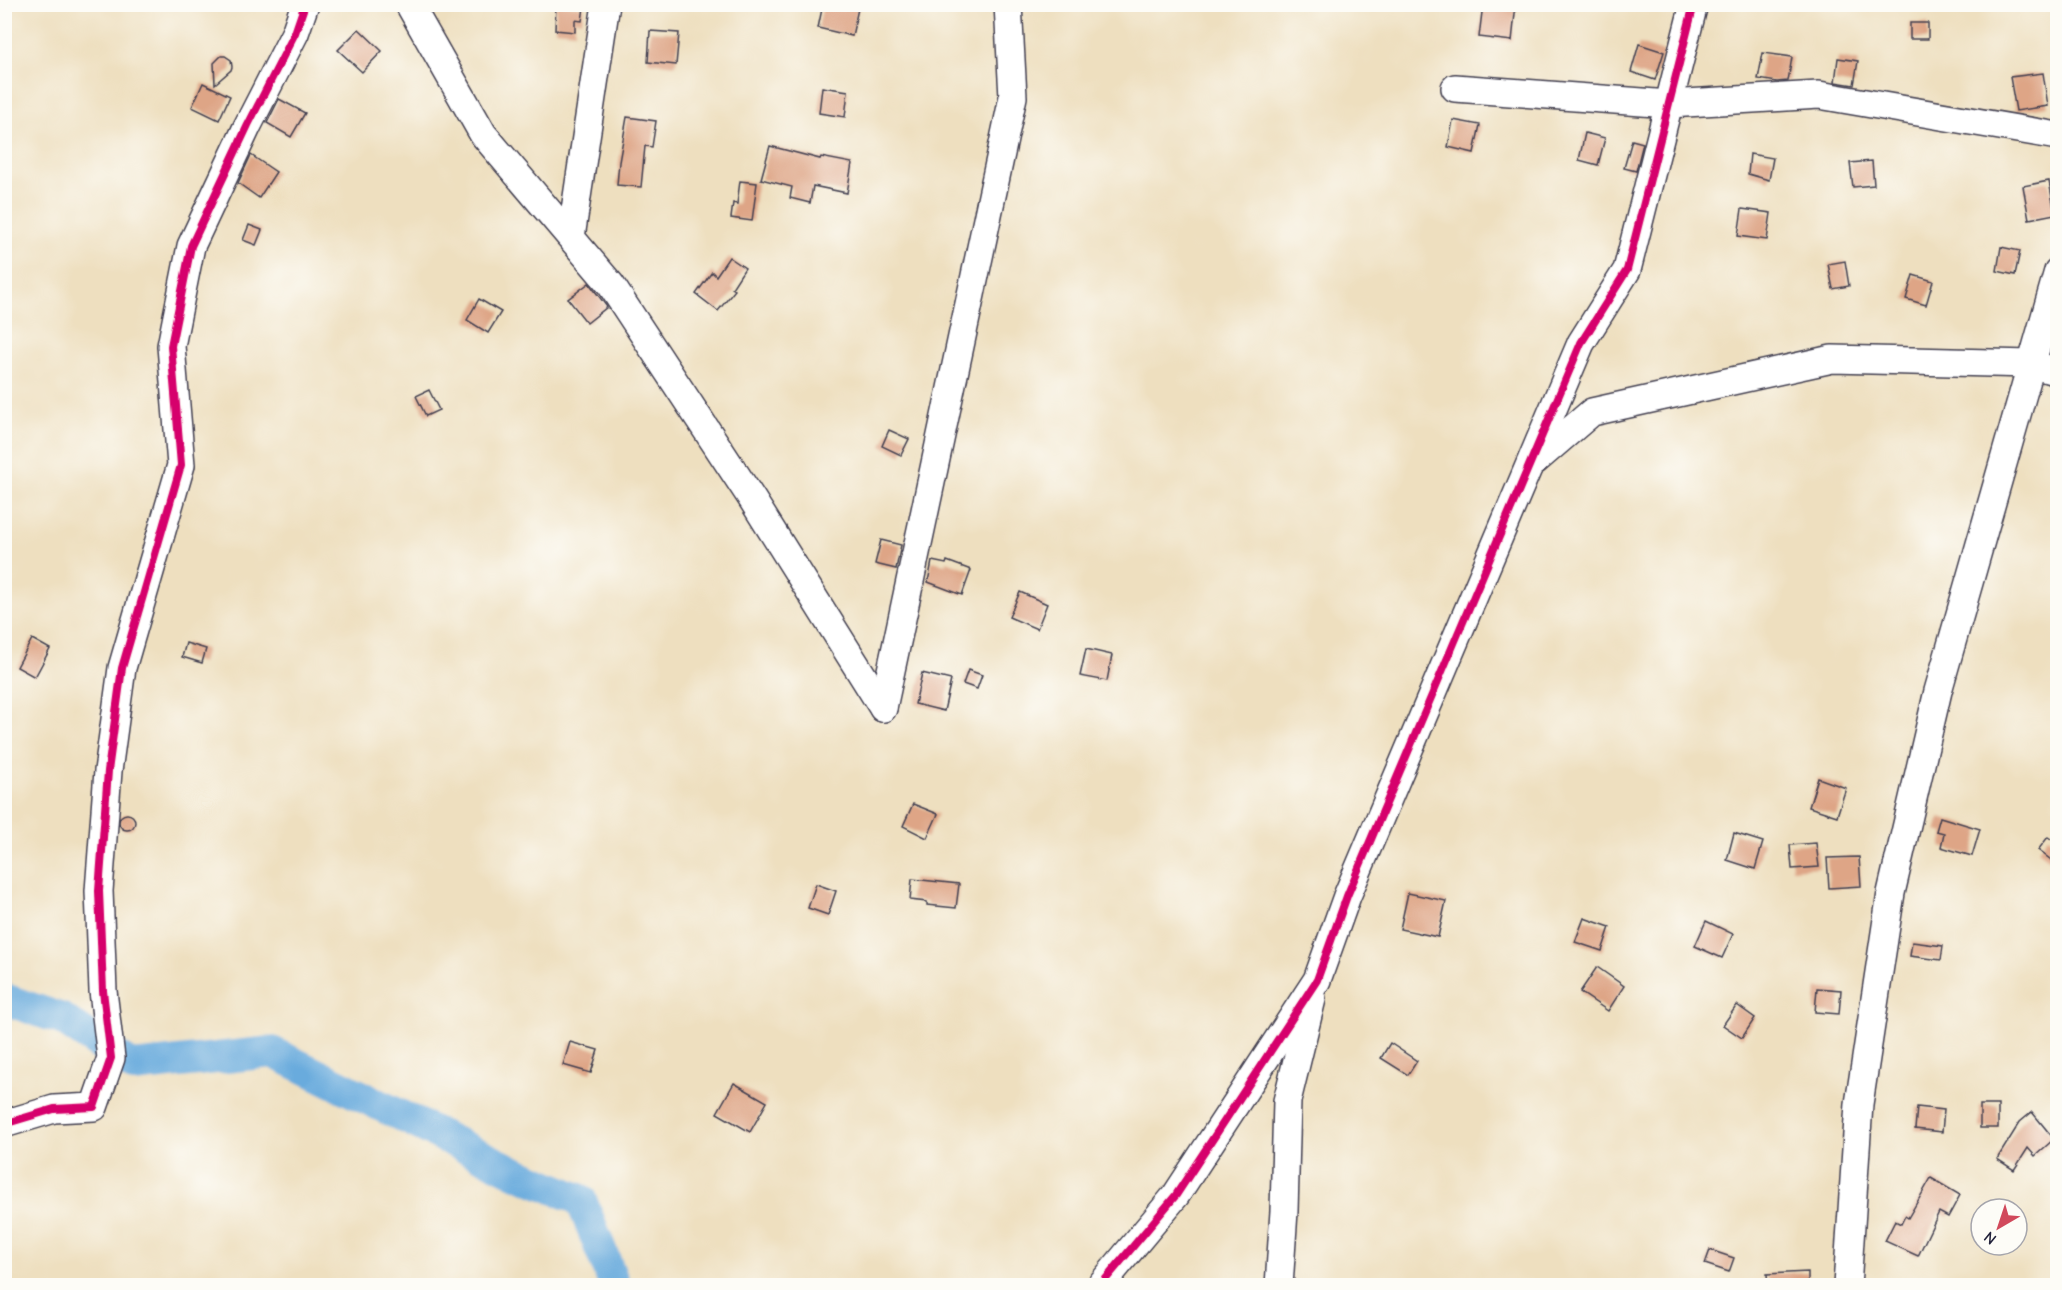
<svg xmlns="http://www.w3.org/2000/svg" width="2062" height="1290" viewBox="0 0 2062 1290" font-family="'Comic Neue',sans-serif">
	<style>
		.lines { fill: none; stroke-linecap: round; stroke-linejoin: round }
		.river { stroke: #69abdd; stroke-width: 32 }
		.building { fill: #dea586 }
		.minor-casing { stroke: #413e4f; stroke-width: 30 }
		.minor { stroke: #fff; stroke-width: 27 }
		.cycleway-casing { stroke: #fdfcf7; stroke-width: 11 }
		.cycleway { stroke: #d6006c; stroke-width: 8 }
	</style>
	<rect width="100%" height="100%" fill="#fdfcf7"/>
	<filter id="ink" filterUnits="userSpaceOnUse"><feTurbulence type="fractalNoise" baseFrequency=".0167" numOctaves="2"/><feDisplacementMap in="SourceGraphic" scale="12" xChannelSelector="R" yChannelSelector="G"/><feConvolveMatrix kernelMatrix="1 2 1 2 8 2 1 2 1" color-interpolation-filters="sRGB"/></filter>
	<filter id="wash" filterUnits="userSpaceOnUse"><feTurbulence type="fractalNoise" baseFrequency=".008" numOctaves="4" result="noise"/><feDisplacementMap in="SourceGraphic" scale="24" xChannelSelector="R" yChannelSelector="G"/><feGaussianBlur stdDeviation="1.35" result="paint"/><feColorMatrix in="noise" values="0 0 0 0 0 0 0 0 0 0 0 0 0 0 0 0 0 1.4 0 .05"/><feComposite in="paint" operator="in"/></filter>
	<g filter="url(#wash)">
		<rect width="100%" height="100%" fill="#eedfbf"/>
		<g class="lines">
			<path class="river" d="M 4,999 L 62,1019 L 133,1067 L 272,1052 L 515,1172 L 581,1200 L 615,1286"/>
		</g>
		<g id="blocks">
			<g class="building">
				<path d="M 556,4 L 584,7 L 582,21 L 575,20 L 575,32 L 555,30 Z"/>
				<path d="M 823,4 L 859,4 L 852,36 L 818,28 Z"/>
				<path d="M 1483,4 L 1516,4 L 1512,41 L 1479,37 Z"/>
				<rect x="1910" y="23" width="18" height="16"/>
				<path d="M 359,29 L 382,51 L 362,72 L 338,50 Z"/>
				<path d="M 650,31 L 679,33 L 676,65 L 648,62 Z"/>
				<path d="M 1639,44 L 1664,52 L 1655,80 L 1631,72 Z"/>
				<path d="M 1763,53 L 1792,57 L 1788,81 L 1777,82 L 1758,79 Z"/>
				<path d="M 221,56 L 225,56 L 231,60 L 232,67 L 231,70 L 215,84 L 214,63 Z"/>
				<path d="M 1838,58 L 1858,61 L 1854,85 L 1835,82 Z"/>
				<path d="M 2043,73 L 2048,106 L 2016,111 L 2010,77 Z"/>
				<path d="M 203,83 L 230,96 L 219,120 L 192,107 Z"/>
				<path d="M 822,87 L 848,91 L 845,117 L 819,113 Z"/>
				<path d="M 279,99 L 305,113 L 291,137 L 267,123 Z"/>
				<path d="M 627,117 L 656,121 L 652,147 L 645,146 L 641,187 L 617,185 L 619,162 Z"/>
				<path d="M 1453,120 L 1480,125 L 1474,153 L 1448,147 Z"/>
				<path d="M 1585,133 L 1605,138 L 1598,165 L 1579,160 Z"/>
				<path d="M 1632,140 L 1643,143 L 1636,171 L 1624,168 Z"/>
				<path d="M 770,146 L 820,159 L 821,157 L 852,163 L 847,193 L 813,186 L 810,203 L 790,198 L 792,187 L 761,179 Z"/>
				<path d="M 1750,154 L 1773,158 L 1769,180 L 1748,174 Z"/>
				<path d="M 251,155 L 276,172 L 259,198 L 238,183 Z"/>
				<path d="M 1872,161 L 1874,185 L 1853,187 L 1850,163 Z"/>
				<path d="M 740,181 L 757,183 L 752,221 L 731,218 L 733,203 L 737,204 Z"/>
				<path d="M 2049,181 L 2055,214 L 2029,219 L 2023,186 Z"/>
				<path d="M 1742,209 L 1771,213 L 1767,240 L 1738,236 Z"/>
				<path d="M 249,225 L 262,230 L 256,245 L 243,240 Z"/>
				<path d="M 2001,247 L 2020,251 L 2015,275 L 1997,271 Z"/>
				<path d="M 729,257 L 745,268 L 732,288 L 735,290 L 718,311 L 696,294 L 712,272 L 716,276 Z"/>
				<path d="M 1845,261 L 1849,286 L 1833,289 L 1828,264 Z"/>
				<path d="M 1913,275 L 1933,281 L 1926,305 L 1906,299 Z"/>
				<path d="M 589,283 L 607,307 L 587,323 L 568,299 Z"/>
				<path d="M 479,299 L 501,312 L 488,333 L 467,320 Z"/>
				<path d="M 429,390 L 439,410 L 426,416 L 416,396 Z"/>
				<path d="M 889,430 L 909,439 L 901,455 L 882,446 Z"/>
				<path d="M 881,540 L 901,545 L 896,569 L 875,564 Z"/>
				<path d="M 932,561 L 946,564 L 947,561 L 971,570 L 962,595 L 928,582 Z"/>
				<path d="M 1020,592 L 1047,604 L 1037,629 L 1009,617 Z"/>
				<path d="M 32,639 L 50,649 L 35,677 L 17,667 Z"/>
				<path d="M 186,643 L 206,649 L 202,663 L 182,657 Z"/>
				<path d="M 1086,649 L 1112,655 L 1107,681 L 1080,676 Z"/>
				<path d="M 968,670 L 982,675 L 977,689 L 963,684 Z"/>
				<path d="M 922,673 L 951,680 L 944,711 L 915,704 Z"/>
				<path d="M 1818,778 L 1846,788 L 1837,816 L 1809,807 Z"/>
				<path d="M 913,804 L 938,814 L 927,838 L 903,826 Z"/>
				<circle cx="127" cy="822" r="8"/>
				<path d="M 1940,817 L 1980,829 L 1972,856 L 1941,847 L 1944,833 L 1936,831 Z"/>
				<path d="M 1734,833 L 1763,842 L 1755,869 L 1727,860 Z"/>
				<path d="M 2048,837 L 2058,844 L 2058,865 L 2038,850 Z"/>
				<path d="M 1816,843 L 1819,867 L 1792,869 L 1790,845 Z"/>
				<path d="M 1859,857 L 1861,886 L 1829,888 L 1827,858 Z"/>
				<path d="M 912,879 L 959,884 L 956,908 L 927,905 L 927,902 L 910,900 Z"/>
				<path d="M 816,884 L 836,891 L 828,915 L 808,908 Z"/>
				<path d="M 1408,893 L 1446,901 L 1438,937 L 1400,929 Z"/>
				<path d="M 1584,918 L 1610,927 L 1602,951 L 1575,942 Z"/>
				<path d="M 1706,921 L 1733,934 L 1722,958 L 1695,946 Z"/>
				<path d="M 1912,942 L 1943,946 L 1941,960 L 1910,956 Z"/>
				<path d="M 1597,967 L 1624,986 L 1608,1011 L 1580,992 Z"/>
				<path d="M 1817,988 L 1841,990 L 1839,1014 L 1815,1012 Z"/>
				<path d="M 1737,1005 L 1755,1018 L 1742,1038 L 1723,1025 Z"/>
				<path d="M 570,1042 L 598,1050 L 591,1073 L 563,1065 Z"/>
				<path d="M 1390,1043 L 1417,1061 L 1408,1075 L 1381,1058 Z"/>
				<path d="M 734,1083 L 767,1102 L 750,1132 L 717,1113 Z"/>
				<rect x="1980" y="1105" width="18" height="23"/>
				<path d="M 1917,1107 L 1944,1110 L 1942,1132 L 1915,1129 Z"/>
				<path d="M 2032,1112 L 2054,1139 L 2035,1156 L 2028,1148 L 2014,1170 L 1997,1159 L 2020,1122 Z"/>
				<path d="M 1931,1178 L 1960,1195 L 1948,1217 L 1939,1212 L 1918,1256 L 1885,1241 L 1895,1221 L 1901,1224 L 1905,1216 L 1908,1218 Z"/>
				<path d="M 1710,1250 L 1734,1258 L 1729,1272 L 1705,1264 Z"/>
				<path d="M 1808,1272 L 1808,1286 L 1768,1286 L 1767,1274 Z"/>
			</g>
		</g>
	</g>
	<g filter="url(#ink)">
		<use href="#blocks" fill-opacity="0" stroke="#413e4f" stroke-width="1.5"/>
		<g class="lines">
			<defs>
				<g id="minor">
					<path d="M 409,4 L 483,134 L 611,285 L 752,499 L 883,708"/>
					<path d="M 1455,88 L 1669,104 L 1819,95 L 2058,136"/>
					<path d="M 571,237 L 606,4"/>
					<path d="M 1535,461 L 1592,412 L 1832,359 L 2031,364 L 2058,372"/>
					<path d="M 883,708 L 1013,97 L 1008,4"/>
					<path d="M 4,1124 L 54,1109 L 94,1107 L 111,1058 L 103,991 L 99,891 L 108,771 L 122,668 L 181,465 L 171,346 L 191,246 L 248,125 L 295,33 L 305,4"/>
					<path d="M 1100,1286 L 1176,1195 L 1317,980 L 1347,896 L 1581,343 L 1627,270 L 1694,4"/>
					<path d="M 1279,1286 L 1284,1211 L 1287,1101 L 1312,999"/>
					<path d="M 1847,1286 L 1859,1104 L 1891,893 L 1938,691 L 2058,271"/>
				</g>
			</defs>
			<use href="#minor" class="minor-casing"/>
			<use href="#minor" class="minor"/>
			<defs>
				<g id="cycleway">
					<path d="M 4,1124 L 54,1109 L 94,1107 L 111,1058 L 103,991 L 99,891 L 108,771 L 122,668 L 181,465 L 171,346 L 191,246 L 248,125 L 295,33 L 305,4"/>
					<path d="M 1100,1286 L 1176,1195 L 1317,980 L 1347,896 L 1581,343 L 1627,270 L 1694,4"/>
				</g>
			</defs>
			<use href="#cycleway" class="cycleway-casing"/>
			<use href="#cycleway" class="cycleway"/>
		</g>
	</g>
	<rect width="2062" height="1290" fill="none" stroke="#fdfcf7" stroke-width="24"/>
	<g transform="translate(1999 1227) rotate(219)"><circle r="28" fill="#fdfcf7" stroke="#a5a5ac" stroke-width="1.5"/>
	<path d="M0-4.5L10 22L0 15L-10 22Z" fill="#d1495b"/>
	<text y="-9" font-size="16" font-weight="bold" text-anchor="middle" fill="#22223b">N</text>
	</g>
</svg>
